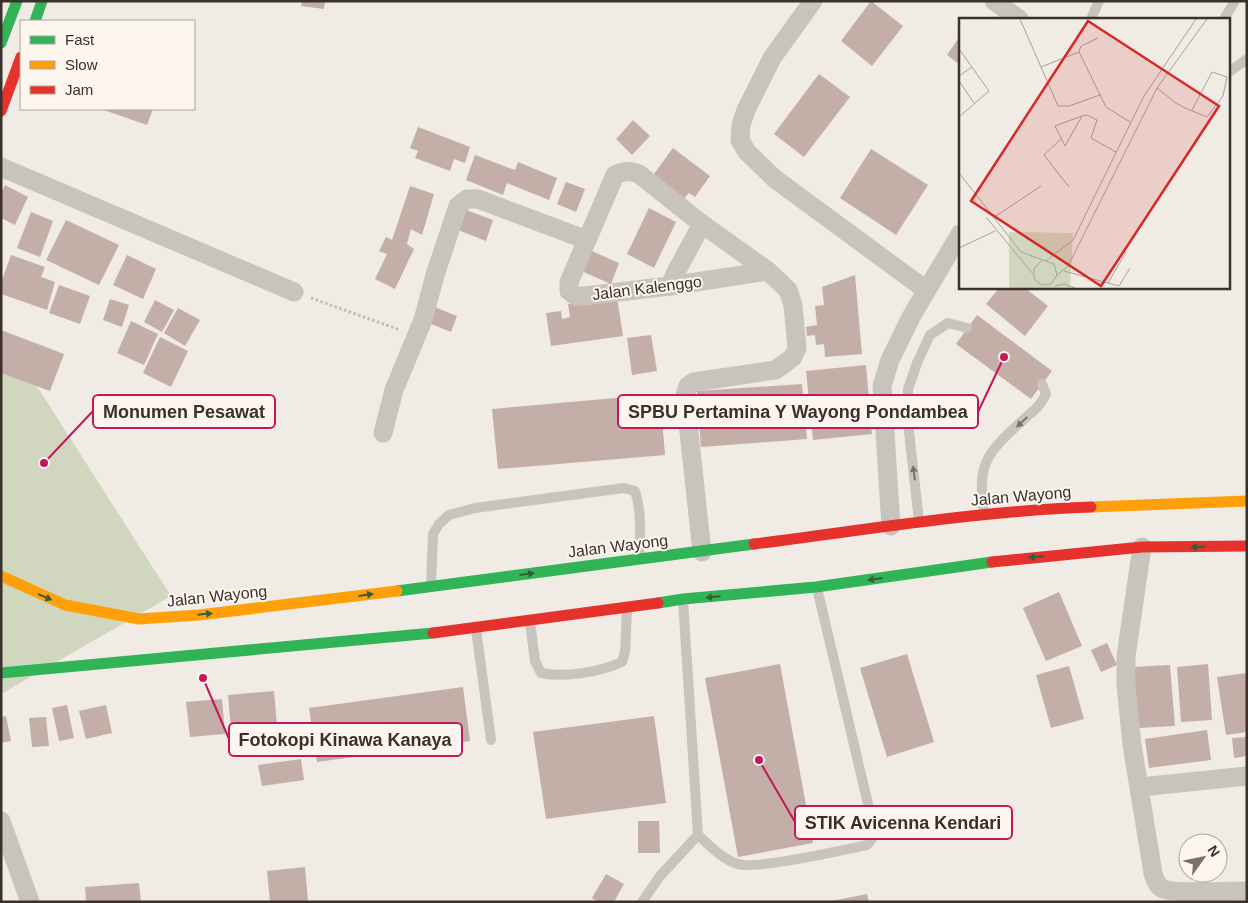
<svg xmlns="http://www.w3.org/2000/svg" width="1248" height="903" viewBox="0 0 1248 903" font-family="Arial,sans-serif">
	<style>
		.green { fill: #d1d6bf }
		.building { fill: #c3afa7 }
		.lines { fill: none; stroke-linecap: round; stroke-linejoin: round }
		.path { stroke: #c2bbb6; stroke-width: 3; stroke-dasharray: 2.5 2.5; stroke-linecap: butt }
		.lane { stroke: #c9c3be; stroke-width: 10 }
		.street { stroke: #c9c3be; stroke-width: 19 }
		.fast { stroke: #30b455; stroke-width: 11 }
		.slow { stroke: #ff9f0a; stroke-width: 11 }
		.jam { stroke: #e5322d; stroke-width: 11 }
		.oneway { fill: #7b726d }
		.oneway2 { fill: #375e3a }
		.labels { text-anchor: middle; dominant-baseline: central; stroke-width: 4; stroke-linejoin: round; paint-order: stroke }
		.street-label { font-size: 16px; fill: #3b302b; stroke: #fbf5ee }
		.inset-road { fill: none; stroke: #a8a09b; stroke-width: 1 }
		.view { fill: #d62828; fill-opacity: 0.15; stroke: #d62828; stroke-width: 2.5 }
		.inset-edge { fill: none; stroke: #3b302b; stroke-width: 2.5 }
		.leader { fill: none; stroke: #c2185b; stroke-width: 2 }
		.callout-dot { fill: #c2185b; stroke: #fbf5ee; stroke-width: 2 }
		.callout { fill: #fbf5ee; stroke: #c2185b; stroke-width: 2 }
		.callout-label { font-size: 18px; text-anchor: middle; font-weight: bold; fill: #3b302b }
	</style>
	<rect width="100%" height="100%" fill="#f0ebe5"/>
	<path class="green" d="M 1,330 L 171,596 L 1,694 Z"/>
	<g class="building">
		<path d="M 302,1 L 325,1 L 324,9 L 301,6 Z"/>
		<path d="M 871,1 L 903,26 L 872,66 L 841,41 Z"/>
		<path d="M 960,36 L 960,65 L 947,55 Z"/>
		<path d="M 819,74 L 850,97 L 804,157 L 774,134 Z"/>
		<path d="M 101,109 L 153,109 L 147,125 Z"/>
		<path d="M 633,120 L 650,136 L 632,155 L 616,139 Z"/>
		<path d="M 418,127 L 470,147 L 465,163 L 454,159 L 450,171 L 415,158 L 418,151 L 410,148 Z"/>
		<path d="M 673,148 L 710,176 L 695,197 L 689,193 L 682,201 L 651,178 Z"/>
		<path d="M 871,149 L 928,185 L 896,235 L 840,198 Z"/>
		<path d="M 475,155 L 515,170 L 518,162 L 557,178 L 549,200 L 507,183 L 503,195 L 466,180 Z"/>
		<path d="M 566,182 L 585,189 L 576,212 L 557,204 Z"/>
		<path d="M 5,185 L 28,197 L 15,225 L 1,218 L 1,193 Z"/>
		<path d="M 410,186 L 434,194 L 422,235 L 411,229 L 407,244 L 414,249 L 395,289 L 375,279 L 387,254 L 379,251 L 386,237 L 392,240 Z"/>
		<path d="M 649,208 L 676,222 L 654,268 L 627,254 Z"/>
		<path d="M 466,210 L 493,220 L 486,241 L 458,230 Z"/>
		<path d="M 31,212 L 53,221 L 40,257 L 17,248 Z"/>
		<path d="M 66,220 L 119,245 L 99,285 L 46,260 Z"/>
		<path d="M 587,249 L 619,263 L 611,284 L 579,270 Z"/>
		<path d="M 11,255 L 45,267 L 41,277 L 55,282 L 47,310 L 1,294 L 1,283 Z"/>
		<path d="M 127,255 L 156,269 L 143,299 L 113,285 Z"/>
		<path d="M 855,275 L 862,354 L 825,357 L 824,344 L 816,345 L 815,335 L 807,336 L 806,327 L 817,325 L 815,306 L 824,305 L 822,287 Z"/>
		<path d="M 59,285 L 90,296 L 80,324 L 49,313 Z"/>
		<path d="M 999,288 L 1025,288 L 1048,306 L 1025,336 L 986,304 Z"/>
		<path d="M 617,297 L 623,336 L 551,346 L 546,313 L 561,311 L 562,319 L 570,317 L 568,304 Z"/>
		<path d="M 110,299 L 129,305 L 122,327 L 103,320 Z"/>
		<path d="M 155,300 L 174,310 L 162,332 L 144,322 Z"/>
		<path d="M 432,306 L 457,316 L 451,332 L 426,322 Z"/>
		<path d="M 178,308 L 200,320 L 185,346 L 164,333 Z"/>
		<path d="M 977,315 L 1052,371 L 1031,399 L 956,344 Z"/>
		<path d="M 131,321 L 158,334 L 144,365 L 117,353 Z"/>
		<path d="M 1,330 L 64,354 L 50,391 L 1,373 Z"/>
		<path d="M 651,335 L 657,371 L 632,375 L 627,338 Z"/>
		<path d="M 160,337 L 188,351 L 171,387 L 143,373 Z"/>
		<path d="M 866,365 L 872,434 L 813,440 L 806,371 Z"/>
		<path d="M 802,384 L 807,439 L 701,447 L 697,391 Z"/>
		<path d="M 660,394 L 665,455 L 498,469 L 492,409 Z"/>
		<path d="M 1059,592 L 1082,646 L 1046,661 L 1023,608 Z"/>
		<path d="M 1107,643 L 1117,665 L 1101,672 L 1091,650 Z"/>
		<path d="M 907,654 L 934,742 L 887,757 L 860,668 Z"/>
		<path d="M 780,664 L 813,843 L 738,857 L 705,678 Z"/>
		<path d="M 1208,664 L 1212,720 L 1181,722 L 1177,667 Z"/>
		<path d="M 1170,665 L 1175,726 L 1138,728 L 1133,667 Z"/>
		<path d="M 1069,666 L 1084,719 L 1051,728 L 1036,675 Z"/>
		<path d="M 1247,673 L 1247,732 L 1226,735 L 1217,677 Z"/>
		<path d="M 463,687 L 470,741 L 317,762 L 309,708 Z"/>
		<path d="M 274,691 L 278,737 L 232,741 L 228,695 Z"/>
		<path d="M 222,699 L 225,734 L 190,737 L 186,702 Z"/>
		<path d="M 67,705 L 74,738 L 59,741 L 52,708 Z"/>
		<path d="M 106,705 L 112,733 L 86,739 L 79,711 Z"/>
		<path d="M 6,716 L 11,741 L 1,743 L 1,717 Z"/>
		<path d="M 654,716 L 666,803 L 546,819 L 533,732 Z"/>
		<path d="M 46,717 L 49,746 L 32,747 L 29,718 Z"/>
		<path d="M 1207,730 L 1211,760 L 1149,768 L 1145,739 Z"/>
		<path d="M 1247,737 L 1247,756 L 1234,758 L 1232,738 Z"/>
		<path d="M 301,759 L 304,780 L 262,786 L 258,765 Z"/>
		<path d="M 638,821 L 659,821 L 660,853 L 638,853 Z"/>
		<path d="M 305,867 L 308,902 L 270,902 L 267,871 Z"/>
		<path d="M 606,874 L 624,884 L 614,902 L 598,902 L 592,898 Z"/>
		<path d="M 139,883 L 141,902 L 86,902 L 85,887 Z"/>
		<path d="M 867,894 L 869,902 L 832,902 L 832,901 Z"/>
	</g>
	<g class="lines">
		<path class="path" d="M 311,298 L 400,330"/>
		<g class="lane">
			<path d="M 1091,19 L 1099,1"/>
			<path d="M 1224,19 L 1235,1"/>
			<path d="M 1229,72 L 1247,59"/>
			<path d="M 984,514 C 977,463 986,454 1023,420 C 1034,410 1039,408 1046,394 L 1042,384"/>
			<path d="M 919,521 L 907,414 L 908,389 L 917,363 L 930,335 L 948,323 L 967,328"/>
			<path d="M 431,585 L 433,534 L 439,524 L 449,515 L 475,508 L 624,488 L 635,491 C 642,512 640,536 639,558"/>
			<path d="M 683,600 L 698,835 C 710,846 722,859 738,864 C 755,870 844,850 867,845 C 875,837 875,831 872,821 L 817,588"/>
			<path d="M 530,622 L 535,661 L 541,673 C 565,678 600,672 622,662 L 625,652 L 627,610"/>
			<path d="M 476,629 L 491,740"/>
			<path d="M 642,902 L 660,876 L 698,835"/>
		</g>
		<g class="street">
			<path d="M 813,1 L 772,58 L 746,110 L 741,125 L 740,140 L 747,152 L 775,179 L 926,290"/>
			<path d="M 994,1 L 1019,19"/>
			<path d="M 1,167 L 294,292"/>
			<path d="M 670,286 L 676,272 L 702,224"/>
			<path d="M 383,433 L 394,390 L 423,320 L 435,275 L 458,206 L 467,199 L 478,199 L 587,240"/>
			<path d="M 891,526 L 882,386 L 890,360 L 911,317 L 960,234"/>
			<path d="M 1142,547 L 1126,656 L 1126,685 L 1132,745 L 1153,873 C 1155,879 1157,887 1164,889 C 1174,894 1231,891 1247,891"/>
			<path d="M 702,552 L 685,395 L 688,386 L 694,382 L 775,370 L 784,364 L 793,357 L 797,348 L 793,305 L 788,290 L 768,271 L 702,224 L 639,174 C 629,170 624,171 615,175 L 569,282 L 569,291 L 576,296 L 585,296 L 670,286 L 768,271"/>
			<path d="M 1140,787 L 1247,776"/>
			<path d="M 1,821 L 30,902"/>
		</g>
		<g class="fast">
			<path d="M 35,21 L 42,1"/>
			<path d="M 1,43 L 17,1"/>
			<path d="M 397,591 L 754,544"/>
			<path d="M 658,603 L 683,599 L 816,587 L 992,562"/>
			<path d="M 1,673 L 433,633"/>
		</g>
		<g class="slow">
			<path d="M 1091,507 L 1247,501"/>
			<path d="M 1,576 L 65,605 L 139,619 L 199,615 L 397,591"/>
		</g>
		<g class="jam">
			<path d="M 1,111 L 21,57"/>
			<path d="M 754,544 C 866,530 978,511 1091,507"/>
			<path d="M 992,562 L 1142,547 L 1247,546"/>
			<path d="M 433,633 L 658,603"/>
		</g>
	</g>
	<defs><path id="oneway-solid" d="M-6-.8H1V-3.2L6.5 0L1 3.2V.8H-6Z" transform="scale(1.25)"/></defs>
	<g class="oneway">
		<use href="#oneway-solid" transform="translate(1022 422) rotate(137)"/>
		<use href="#oneway-solid" transform="translate(914 473) rotate(-97)"/>
	</g>
	<g class="oneway2">
		<use href="#oneway-solid" transform="translate(1198 547) rotate(179)"/>
		<use href="#oneway-solid" transform="translate(1036 557) rotate(175)"/>
		<use href="#oneway-solid" transform="translate(527 574) rotate(-7)"/>
		<use href="#oneway-solid" transform="translate(875 579) rotate(172)"/>
		<use href="#oneway-solid" transform="translate(366 595) rotate(-8)"/>
		<use href="#oneway-solid" transform="translate(45 597) rotate(23)"/>
		<use href="#oneway-solid" transform="translate(713 597) rotate(175)"/>
		<use href="#oneway-solid" transform="translate(205 614) rotate(-6)"/>
	</g>
	<g class="labels">
		<g class="street-label">
			<text transform="translate(647 288) rotate(-7)">Jalan Kalenggo</text>
			<text transform="translate(1021 496) rotate(-5)">Jalan Wayong</text>
			<text transform="translate(618 546) rotate(-7)">Jalan Wayong</text>
			<text transform="translate(217 596) rotate(-6)">Jalan Wayong</text>
		</g>
	</g>
	<g transform="translate(959 18)">
		<rect width="271" height="271" fill="#f0ebe5"/>
		<path d="M 50,214 L 114,215 L 111,270 L 50,270 Z" fill="#d1d6bf"/>
		<path class="inset-road" d="M 61,1 L 99,88 L 110,88 L 141,77M 139,20 L 122,28 L 120,34 L 147,89 L 171,104M 0,31 L 30,73 L 0,99M 82,49 L 120,34M 0,58 L 13,49M 0,63 L 15,85M 198,70 L 217,85 L 226,90 L 248,99 L 264,78 L 268,59 L 253,54 L 233,92M 123,98 L 106,128 L 96,108 L 123,98 L 128,97 L 138,102 L 132,120 L 157,134M 102,121 L 85,137 L 110,169M 0,155 L 62,234 L 95,246 L 98,257 L 92,266 L 83,267 L 75,261 L 75,251 L 82,243M 27,199 L 74,256M 34,200 L 82,168M 0,230 L 36,213M 87,243 L 114,222 L 185,78 L 237,1M 105,253 L 149,265 L 167,234M 98,257 L 109,248 L 198,70 L 248,1M 149,265 L 160,268 L 171,250M 96,268 L 105,266 L 116,270"/>
		<path class="view" d="M 129,3 L 260,88 L 142,268 L 12,183 Z"/>
		<rect width="271" height="271" class="inset-edge"/>
	</g>
	<path class="leader" d="M44 463L93 411M1004 357L978 412M203 678L229 739M759 760L795 822"/>
	<g class="callout-dot">
		<circle cx="44" cy="463" r="5"/>
		<circle cx="1004" cy="357" r="5"/>
		<circle cx="203" cy="678" r="5"/>
		<circle cx="759" cy="760" r="5"/>
	</g>
	<g class="callout">
		<rect x="93" y="395" width="182" height="33" rx="5"/>
		<rect x="618" y="395" width="360" height="33" rx="5"/>
		<rect x="229" y="723" width="233" height="33" rx="5"/>
		<rect x="795" y="806" width="217" height="33" rx="5"/>
	</g>
	<g class="callout-label">
		<text x="184" y="418">Monumen Pesawat</text>
		<text x="798" y="418">SPBU Pertamina Y Wayong Pondambea</text>
		<text x="345" y="746">Fotokopi Kinawa Kanaya</text>
		<text x="903" y="829">STIK Avicenna Kendari</text>
	</g>
	<rect width="1248" height="903" fill="none" stroke="#3b302b" stroke-width="5"/>
	<rect x="20" y="20" width="175" height="90" fill="#fbf5ee" stroke="#aea6a0"/>
	<rect x="30" y="36" width="25" height="8" fill="#30b455" stroke="#aea6a0"/>
	<text x="65" y="45" font-size="15" fill="#3b302b">Fast</text>
	<rect x="30" y="61" width="25" height="8" fill="#ff9f0a" stroke="#aea6a0"/>
	<text x="65" y="70" font-size="15" fill="#3b302b">Slow</text>
	<rect x="30" y="86" width="25" height="8" fill="#e5322d" stroke="#aea6a0"/>
	<text x="65" y="95" font-size="15" fill="#3b302b">Jam</text>
	<g transform="translate(1203 858) rotate(57)"><circle r="24" fill="#fbf5ee" stroke="#aea6a0"/>
	<path d="M0-4L9 19L0 12L-9 19Z" fill="#7a716c"/>
	<text y="-8" font-size="14" font-weight="bold" text-anchor="middle" fill="#3b302b">N</text>
	</g>
</svg>
